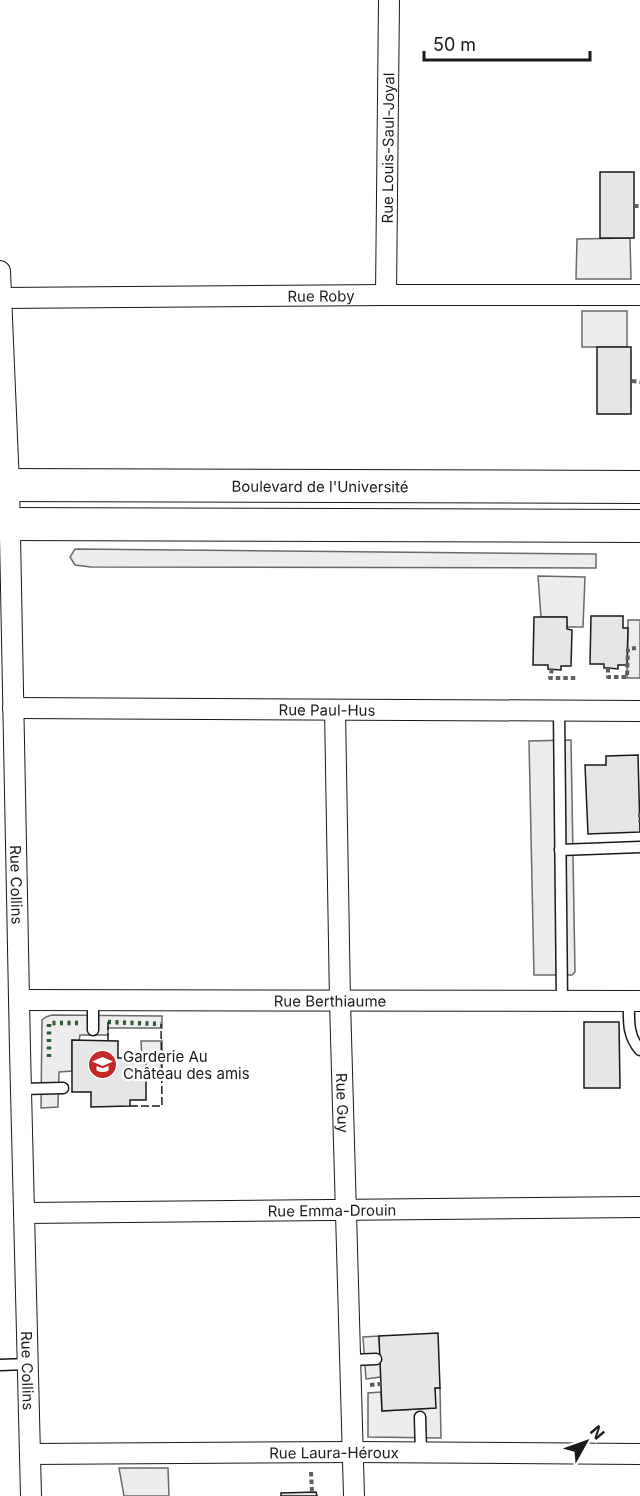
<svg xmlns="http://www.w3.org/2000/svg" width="640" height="1496" viewBox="0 0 640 1496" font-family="Inter,sans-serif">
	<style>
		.built { fill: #ededed; stroke: #6a6a6a; stroke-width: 1.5 }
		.building { fill: #e6e6e6; stroke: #1a1a1a; stroke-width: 1.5 }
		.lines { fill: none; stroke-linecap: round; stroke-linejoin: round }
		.service-casing { stroke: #1a1a1a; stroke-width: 13 }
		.minor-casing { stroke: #1a1a1a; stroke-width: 22 }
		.primary-casing { stroke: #1a1a1a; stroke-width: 34 }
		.path { stroke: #5f5f5f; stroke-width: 4; stroke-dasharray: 4.5 3; stroke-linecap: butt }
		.service { stroke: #fff; stroke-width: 10 }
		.minor { stroke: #fff; stroke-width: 20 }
		.primary { stroke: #fff; stroke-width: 32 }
		.hedge { stroke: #2b5a34; stroke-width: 4.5; stroke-dasharray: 3 4.5; stroke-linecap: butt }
		.fence { stroke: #1a1a1a; stroke-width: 1.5; stroke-dasharray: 8 3; stroke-linecap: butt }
		.labels { text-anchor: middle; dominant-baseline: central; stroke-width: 4.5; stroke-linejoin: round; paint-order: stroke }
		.street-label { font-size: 15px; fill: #1a1a1a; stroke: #fff }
		.poi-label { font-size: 15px; fill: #1a1a1a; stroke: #fff; text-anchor: start }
	</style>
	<rect width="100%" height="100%" fill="#fff"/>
	<g class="built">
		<path d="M 630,238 L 631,279 L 576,279 L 577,239 Z"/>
		<rect x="582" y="311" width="45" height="36"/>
		<path d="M 75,549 L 596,554 L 596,568 L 91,567 L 75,565 L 70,557 Z"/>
		<path d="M 538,576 L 585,577 L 583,627 L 567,627 L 566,617 L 541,617 Z"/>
		<path d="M 628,620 L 640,620 L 640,678 L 627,678 Z"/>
		<path d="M 571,740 L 575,972 L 572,975 L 534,975 L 529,741 Z"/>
		<path d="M 52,1015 L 162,1016 L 162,1028 L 108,1028 L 108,1035 L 80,1035 L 79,1041 L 72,1040 L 72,1071 L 59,1072 L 58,1107 L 41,1108 L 42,1020 L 46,1017 Z"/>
		<path d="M 141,1041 L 162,1041 L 162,1074 L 146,1075 L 145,1058 L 142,1058 Z"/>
		<path d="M 379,1336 L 381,1377 L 366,1379 L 363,1337 Z"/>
		<path d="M 435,1388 L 440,1388 L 441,1438 L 368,1437 L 368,1393 L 381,1392 L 382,1411 L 435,1408 Z"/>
		<path d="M 119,1468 L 168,1468 L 169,1496 L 124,1496 Z"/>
	</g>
	<g class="building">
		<rect x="600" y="172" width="34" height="66"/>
		<rect x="597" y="347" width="34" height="67"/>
		<path d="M 591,616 L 623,616 L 623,628 L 628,628 L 627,665 L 618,665 L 618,669 L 608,668 L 604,668 L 604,664 L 590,664 Z"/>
		<path d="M 534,617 L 567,617 L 567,629 L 572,630 L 571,666 L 561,666 L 561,670 L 548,669 L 548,665 L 533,665 Z"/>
		<path d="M 638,755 L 640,832 L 588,834 L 585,765 L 606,765 L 606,756 Z"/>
		<path d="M 584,1022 L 619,1022 L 620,1088 L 584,1088 Z"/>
		<path d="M 72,1040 L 118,1041 L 118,1058 L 146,1058 L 146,1100 L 130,1100 L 130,1106 L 91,1107 L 91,1092 L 72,1092 Z"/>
		<path d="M 438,1333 L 440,1388 L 435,1388 L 436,1408 L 382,1411 L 379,1336 Z"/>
		<path d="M 316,1492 L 317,1496 L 281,1496 L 281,1493 Z"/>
	</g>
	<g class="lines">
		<defs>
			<g id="service">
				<path d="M 559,711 L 562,1001"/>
				<path d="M 560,850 L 640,847"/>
				<path d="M 93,1000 L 93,1030"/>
				<path d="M 629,1001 C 629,1020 627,1035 640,1050"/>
				<path d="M 21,1089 L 63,1088"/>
				<path d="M 351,1360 L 376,1359"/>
				<path d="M 0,1365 L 28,1364"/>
				<path d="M 420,1417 L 421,1453"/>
			</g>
			<g id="minor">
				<path id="s1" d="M 0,271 L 9,485 L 20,1050 L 31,1496"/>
				<path id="s2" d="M 386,295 L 389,0"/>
				<path id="s3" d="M 1,298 L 386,295 L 640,295"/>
				<path id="s4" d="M 13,708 L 640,711"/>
				<path id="s5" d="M 335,710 L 340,1001 L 354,1496"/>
				<path id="s6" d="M 20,1000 L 640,1001"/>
				<path id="s7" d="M 24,1213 L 640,1207"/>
				<path id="s8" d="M 30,1454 L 354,1452 L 640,1454"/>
			</g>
			<g id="primary">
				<path id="s9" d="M 0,485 L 640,487"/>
				<path d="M 0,524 L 640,526"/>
			</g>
		</defs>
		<use href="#service" class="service-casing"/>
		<use href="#minor" class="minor-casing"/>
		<use href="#primary" class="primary-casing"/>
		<g class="path">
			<path d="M 634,206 L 640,206"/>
			<path d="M 632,381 L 640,382"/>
			<path d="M 608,668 L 608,677 L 627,677 L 628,649 L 636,648"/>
			<path d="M 552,669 L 550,678 L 576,678"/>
			<path d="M 640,813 L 640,822"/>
			<path d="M 370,1385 L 381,1384"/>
			<path d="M 311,1472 L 312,1492"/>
		</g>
		<use href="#service" class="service"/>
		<use href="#minor" class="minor"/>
		<use href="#primary" class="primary"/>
		<g class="hedge">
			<path d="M 108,1022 L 161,1024"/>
			<path d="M 49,1057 L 49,1023 L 80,1023"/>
		</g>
		<g class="fence">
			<path d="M 108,1041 L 108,1022"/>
			<path d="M 130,1106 L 162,1106 L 161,1024"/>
		</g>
	</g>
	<defs>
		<symbol id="school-disc" viewBox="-11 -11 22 22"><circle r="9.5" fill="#c62828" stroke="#fff"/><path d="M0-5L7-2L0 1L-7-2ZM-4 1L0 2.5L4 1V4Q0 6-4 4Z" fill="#fff"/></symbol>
	</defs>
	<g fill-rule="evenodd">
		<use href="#school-disc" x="86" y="1048" width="33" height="33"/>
	</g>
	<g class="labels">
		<g class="street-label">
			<text stroke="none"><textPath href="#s2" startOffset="147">Rue Louis-Saul-Joyal</textPath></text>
			<text stroke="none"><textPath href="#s3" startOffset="320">Rue Roby</textPath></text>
			<text stroke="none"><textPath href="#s9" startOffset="320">Boulevard de l'Université</textPath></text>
			<text stroke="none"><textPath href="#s4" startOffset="314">Rue Paul-Hus</textPath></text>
			<text stroke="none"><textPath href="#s1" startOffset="614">Rue Collins</textPath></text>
			<text stroke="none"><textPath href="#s6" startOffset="310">Rue Berthiaume</textPath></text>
			<text stroke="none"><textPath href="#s5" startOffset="393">Rue Guy</textPath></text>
			<text stroke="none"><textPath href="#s7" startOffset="308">Rue Emma-Drouin</textPath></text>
			<text stroke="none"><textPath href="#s1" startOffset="1100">Rue Collins</textPath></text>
			<text stroke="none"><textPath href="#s8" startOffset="304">Rue Laura-Héroux</textPath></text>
		</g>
		<g class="poi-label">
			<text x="123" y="1056">Garderie Au<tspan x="123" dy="17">Château des amis</tspan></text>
		</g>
	</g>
	<g transform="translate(586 1442) rotate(50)" stroke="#ffffff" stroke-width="4.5" paint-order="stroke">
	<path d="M0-4.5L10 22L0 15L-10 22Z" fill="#1a1a1a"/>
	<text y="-9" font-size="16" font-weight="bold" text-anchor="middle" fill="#1a1a1a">N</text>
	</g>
	<path d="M424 51v9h166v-9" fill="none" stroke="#1a1a1a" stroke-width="3"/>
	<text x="433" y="51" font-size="18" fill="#1a1a1a" stroke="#ffffff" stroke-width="4.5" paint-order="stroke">50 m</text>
</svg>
